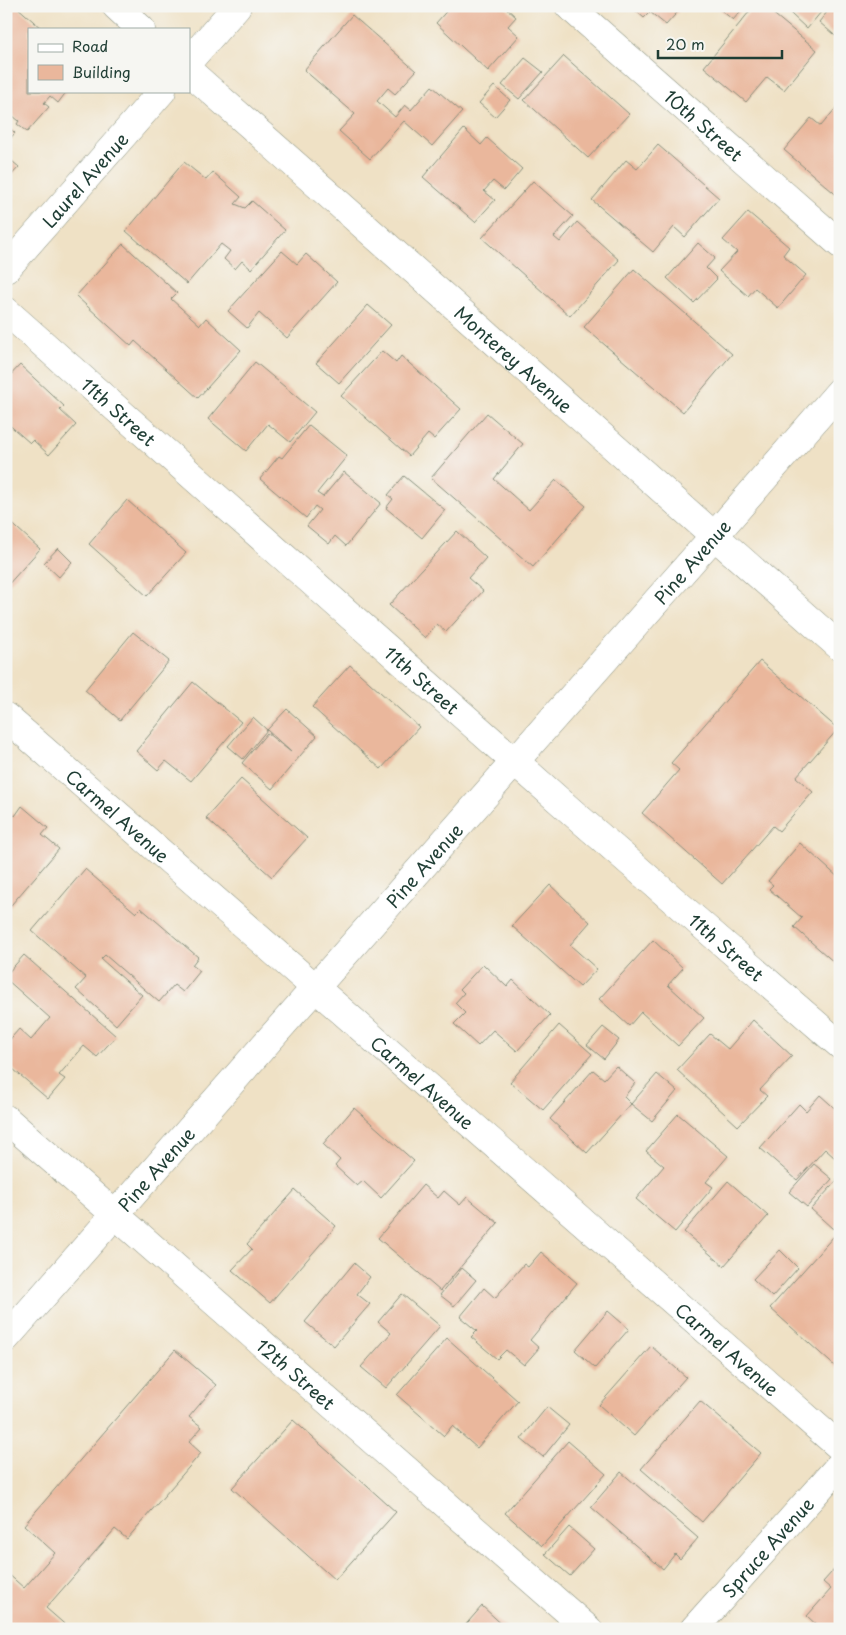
<svg xmlns="http://www.w3.org/2000/svg" width="846" height="1635" viewBox="0 0 846 1635" font-family="'Playpen Sans',sans-serif">
	<style>
		.building { fill: #eab79c }
		.lines { fill: none; stroke-linecap: round; stroke-linejoin: round }
		.minor-casing { stroke: #878f7c; stroke-width: 29 }
		.major-casing { stroke: #878f7c; stroke-width: 29 }
		.minor { stroke: #fff; stroke-width: 28 }
		.major { stroke: #fff; stroke-width: 28 }
		.labels { text-anchor: middle; dominant-baseline: central; stroke-width: 4.5; stroke-linejoin: round; paint-order: stroke }
		.street-label { font-size: 18px; fill: #1f3d34; stroke: #f6f6f2 }
	</style>
	<rect width="100%" height="100%" fill="#f6f6f2"/>
	<filter id="ink" filterUnits="userSpaceOnUse"><feTurbulence type="fractalNoise" baseFrequency=".02" numOctaves="2"/><feDisplacementMap in="SourceGraphic" scale="10" xChannelSelector="R" yChannelSelector="G"/><feConvolveMatrix kernelMatrix="1 2 1 2 8 2 1 2 1" color-interpolation-filters="sRGB"/></filter>
	<filter id="wash" filterUnits="userSpaceOnUse"><feTurbulence type="fractalNoise" baseFrequency=".0096" numOctaves="4" result="noise"/><feDisplacementMap in="SourceGraphic" scale="20" xChannelSelector="R" yChannelSelector="G"/><feGaussianBlur stdDeviation="1.12" result="paint"/><feColorMatrix in="noise" values="0 0 0 0 0 0 0 0 0 0 0 0 0 0 0 0 0 1.4 0 .05"/><feComposite in="paint" operator="in"/></filter>
	<g filter="url(#wash)">
		<rect width="100%" height="100%" fill="#efe1c5"/>
		<g id="blocks">
			<g class="building">
				<path d="M 6,6 L 16,6 L 42,29 L 29,29 L 29,91 L 67,91 L 58,103 L 50,96 L 44,103 L 49,107 L 27,132 L 17,124 L 19,121 L 6,110 Z"/>
				<path d="M 451,6 L 504,6 L 516,17 L 508,26 L 519,36 L 488,71 L 436,23 Z"/>
				<path d="M 638,6 L 683,6 L 666,25 L 650,12 L 644,18 L 635,10 Z"/>
				<path d="M 716,6 L 745,6 L 733,20 Z"/>
				<path d="M 754,6 L 764,6 L 817,50 L 784,90 L 767,77 L 746,102 L 704,67 Z"/>
				<path d="M 798,6 L 826,6 L 807,29 L 791,14 Z"/>
				<path d="M 832,6 L 840,6 L 840,40 L 819,22 Z"/>
				<path d="M 352,15 L 416,71 L 395,94 L 388,88 L 377,101 L 395,117 L 405,105 L 411,110 L 432,86 L 462,112 L 432,146 L 404,121 L 370,159 L 339,131 L 355,114 L 304,70 Z"/>
				<path d="M 564,56 L 629,114 L 588,158 L 524,100 Z"/>
				<path d="M 525,58 L 543,72 L 519,99 L 502,85 Z"/>
				<path d="M 494,86 L 510,100 L 495,117 L 479,103 Z"/>
				<path d="M 840,103 L 840,198 L 784,150 L 811,118 L 821,126 Z"/>
				<path d="M 6,125 L 15,133 L 6,143 Z"/>
				<path d="M 464,129 L 481,145 L 487,138 L 522,169 L 504,190 L 493,181 L 484,191 L 495,200 L 475,222 L 423,177 Z"/>
				<path d="M 658,145 L 719,198 L 685,237 L 674,227 L 653,252 L 592,200 L 626,160 L 637,169 Z"/>
				<path d="M 6,156 L 19,167 L 6,181 Z"/>
				<path d="M 184,162 L 206,180 L 213,172 L 241,197 L 235,204 L 245,208 L 252,201 L 285,230 L 251,269 L 242,261 L 235,269 L 224,259 L 230,251 L 221,244 L 187,284 L 126,231 Z"/>
				<path d="M 533,181 L 573,216 L 554,237 L 560,242 L 577,222 L 619,260 L 570,316 L 482,238 Z"/>
				<path d="M 748,212 L 789,247 L 783,255 L 806,275 L 778,308 L 755,288 L 748,296 L 719,271 L 737,252 L 723,240 Z"/>
				<path d="M 698,243 L 715,258 L 706,268 L 717,279 L 694,303 L 667,278 Z"/>
				<path d="M 123,244 L 177,293 L 171,299 L 200,325 L 206,318 L 241,350 L 198,398 L 135,341 L 131,346 L 76,296 Z"/>
				<path d="M 282,251 L 297,264 L 306,254 L 337,282 L 287,338 L 259,313 L 247,328 L 228,311 Z"/>
				<path d="M 634,269 L 732,354 L 683,412 L 584,327 Z"/>
				<path d="M 368,305 L 391,325 L 339,383 L 316,363 Z"/>
				<path d="M 382,351 L 396,363 L 401,356 L 461,409 L 434,439 L 428,434 L 409,456 L 341,396 Z"/>
				<path d="M 255,362 L 315,412 L 290,442 L 268,424 L 246,451 L 208,419 Z"/>
				<path d="M 20,365 L 64,406 L 60,410 L 76,425 L 49,455 L 33,440 L 30,443 L 6,422 L 6,380 Z"/>
				<path d="M 487,413 L 523,444 L 494,479 L 529,510 L 556,480 L 586,506 L 533,567 L 431,478 Z"/>
				<path d="M 309,425 L 347,456 L 317,493 L 323,497 L 344,472 L 381,503 L 346,546 L 335,536 L 329,544 L 307,526 L 320,510 L 315,506 L 306,518 L 260,479 L 279,456 L 282,458 Z"/>
				<path d="M 404,476 L 445,510 L 422,538 L 386,508 L 393,499 L 388,495 Z"/>
				<path d="M 127,500 L 186,553 L 147,596 L 89,544 Z"/>
				<path d="M 6,518 L 40,549 L 6,587 Z"/>
				<path d="M 457,531 L 486,558 L 468,578 L 483,591 L 446,632 L 437,624 L 425,638 L 389,605 Z"/>
				<path d="M 58,548 L 72,562 L 59,577 L 44,563 Z"/>
				<path d="M 133,632 L 169,661 L 120,720 L 85,690 Z"/>
				<path d="M 760,661 L 838,729 L 796,777 L 813,792 L 779,831 L 773,826 L 722,884 L 642,813 L 679,770 L 671,763 Z"/>
				<path d="M 350,665 L 419,727 L 381,769 L 312,707 Z"/>
				<path d="M 193,682 L 241,722 L 191,781 L 166,761 L 158,770 L 136,751 Z"/>
				<path d="M 287,709 L 317,736 L 272,789 L 242,763 L 267,733 L 291,752 L 267,730 Z"/>
				<path d="M 253,717 L 267,730 L 243,759 L 228,746 Z"/>
				<path d="M 241,779 L 307,838 L 272,877 L 206,818 Z"/>
				<path d="M 22,806 L 48,828 L 42,835 L 59,849 L 6,911 L 6,813 L 8,810 L 15,816 Z"/>
				<path d="M 800,843 L 840,879 L 840,960 L 836,964 L 794,927 L 802,918 L 769,889 L 773,885 L 768,881 Z"/>
				<path d="M 85,869 L 136,913 L 141,908 L 198,957 L 192,965 L 200,971 L 183,992 L 174,985 L 159,1002 L 105,955 L 101,959 L 142,995 L 116,1025 L 76,989 L 86,978 L 32,931 Z"/>
				<path d="M 550,885 L 590,922 L 570,945 L 597,969 L 580,987 L 512,926 Z"/>
				<path d="M 653,940 L 683,968 L 668,985 L 704,1018 L 678,1046 L 641,1012 L 629,1026 L 599,999 Z"/>
				<path d="M 24,955 L 116,1036 L 97,1057 L 84,1046 L 59,1075 L 65,1079 L 48,1099 L 6,1063 L 6,1044 L 19,1029 L 31,1040 L 50,1018 L 6,979 L 6,975 Z"/>
				<path d="M 483,964 L 507,987 L 513,980 L 550,1015 L 517,1051 L 493,1030 L 478,1046 L 454,1024 L 465,1013 L 455,1003 L 464,993 L 460,989 Z"/>
				<path d="M 753,1020 L 792,1056 L 760,1090 L 767,1096 L 738,1126 L 677,1070 L 710,1034 L 728,1049 Z"/>
				<path d="M 559,1025 L 592,1054 L 543,1110 L 510,1082 Z"/>
				<path d="M 603,1027 L 619,1040 L 604,1059 L 587,1045 Z"/>
				<path d="M 616,1066 L 635,1083 L 624,1097 L 631,1104 L 587,1153 L 550,1119 L 593,1070 L 604,1079 Z"/>
				<path d="M 657,1074 L 677,1091 L 652,1121 L 631,1104 Z"/>
				<path d="M 820,1095 L 840,1113 L 840,1153 L 835,1158 L 825,1149 L 797,1180 L 760,1148 L 799,1104 L 806,1111 Z"/>
				<path d="M 354,1108 L 414,1161 L 381,1198 L 363,1181 L 357,1186 L 335,1166 L 340,1160 L 323,1144 Z"/>
				<path d="M 678,1114 L 728,1156 L 706,1182 L 713,1187 L 675,1232 L 636,1199 L 664,1166 L 646,1151 Z"/>
				<path d="M 814,1164 L 832,1179 L 807,1207 L 789,1192 Z"/>
				<path d="M 840,1177 L 840,1221 L 833,1229 L 811,1209 Z"/>
				<path d="M 728,1181 L 768,1216 L 724,1266 L 684,1232 Z"/>
				<path d="M 423,1185 L 438,1198 L 444,1191 L 460,1205 L 467,1197 L 498,1223 L 440,1291 L 378,1238 Z"/>
				<path d="M 295,1190 L 336,1226 L 270,1303 L 232,1270 L 252,1249 L 247,1244 Z"/>
				<path d="M 834,1236 L 840,1242 L 839,1370 L 770,1308 Z"/>
				<path d="M 780,1250 L 798,1268 L 772,1297 L 753,1279 Z"/>
				<path d="M 541,1252 L 577,1283 L 530,1340 L 539,1348 L 524,1365 L 506,1350 L 497,1359 L 471,1337 L 477,1331 L 460,1317 L 484,1288 L 495,1298 L 524,1264 L 528,1267 Z"/>
				<path d="M 354,1263 L 370,1277 L 357,1294 L 370,1304 L 334,1346 L 305,1322 Z"/>
				<path d="M 462,1268 L 476,1280 L 454,1306 L 440,1295 Z"/>
				<path d="M 402,1294 L 440,1326 L 386,1388 L 361,1367 L 391,1333 L 378,1322 Z"/>
				<path d="M 608,1311 L 629,1329 L 595,1368 L 575,1350 Z"/>
				<path d="M 447,1338 L 518,1401 L 477,1448 L 452,1426 L 444,1436 L 397,1395 Z"/>
				<path d="M 651,1346 L 686,1377 L 634,1436 L 599,1405 Z"/>
				<path d="M 175,1350 L 216,1385 L 189,1417 L 202,1427 L 189,1442 L 201,1453 L 127,1539 L 115,1529 L 46,1608 L 70,1629 L 6,1629 L 6,1572 L 24,1588 L 55,1553 L 24,1525 Z"/>
				<path d="M 700,1401 L 761,1453 L 702,1522 L 641,1469 Z"/>
				<path d="M 547,1407 L 569,1425 L 543,1457 L 521,1439 Z"/>
				<path d="M 293,1420 L 396,1512 L 335,1580 L 232,1488 Z"/>
				<path d="M 568,1441 L 606,1474 L 542,1546 L 505,1513 Z"/>
				<path d="M 621,1472 L 698,1538 L 680,1559 L 675,1554 L 663,1569 L 591,1507 Z"/>
				<path d="M 569,1527 L 594,1549 L 570,1576 L 545,1554 Z"/>
				<path d="M 840,1563 L 840,1629 L 821,1629 L 807,1616 L 831,1589 L 823,1582 Z"/>
				<path d="M 482,1606 L 507,1629 L 462,1629 Z"/>
			</g>
		</g>
	</g>
	<g filter="url(#ink)">
		<use href="#blocks" fill-opacity="0" stroke="#878f7c" stroke-width="1"/>
		<g class="lines">
			<defs>
				<g id="minor">
					<path d="M 116,6 L 141,29"/>
					<path id="s1" d="M 569,6 L 840,244"/>
					<path d="M 189,61 L 237,6"/>
					<path id="s2" d="M 189,71 L 840,647"/>
					<path id="s3" d="M 6,269 L 162,91"/>
					<path id="s4" d="M 6,311 L 572,812 L 840,1045"/>
					<path id="s5" d="M 6,717 L 840,1447"/>
					<path id="s6" d="M 6,1119 L 588,1629"/>
					<path id="s7" d="M 694,1629 L 840,1465"/>
				</g>
				<g id="major">
					<path id="s8" d="M 6,1338 L 714,536 L 840,391"/>
				</g>
			</defs>
			<use href="#minor" class="minor-casing"/>
			<use href="#major" class="major-casing"/>
			<use href="#minor" class="minor"/>
			<use href="#major" class="major"/>
		</g>
	</g>
	<g class="labels">
		<g class="street-label">
			<text stroke="none"><textPath href="#s1" startOffset="180">10th Street</textPath></text>
			<text stroke="none"><textPath href="#s3" startOffset="119">Laurel Avenue</textPath></text>
			<text stroke="none"><textPath href="#s2" startOffset="434">Monterey Avenue</textPath></text>
			<text stroke="none"><textPath href="#s4" startOffset="151">11th Street</textPath></text>
			<text stroke="none"><textPath href="#s8" startOffset="1036">Pine Avenue</textPath></text>
			<text stroke="none"><textPath href="#s4" startOffset="556">11th Street</textPath></text>
			<text stroke="none"><textPath href="#s5" startOffset="149">Carmel Avenue</textPath></text>
			<text stroke="none"><textPath href="#s8" startOffset="631">Pine Avenue</textPath></text>
			<text stroke="none"><textPath href="#s4" startOffset="961">11th Street</textPath></text>
			<text stroke="none"><textPath href="#s5" startOffset="554">Carmel Avenue</textPath></text>
			<text stroke="none"><textPath href="#s8" startOffset="226">Pine Avenue</textPath></text>
			<text stroke="none"><textPath href="#s5" startOffset="959">Carmel Avenue</textPath></text>
			<text stroke="none"><textPath href="#s6" startOffset="386">12th Street</textPath></text>
			<text stroke="none"><textPath href="#s7" startOffset="110">Spruce Avenue</textPath></text>
		</g>
	</g>
	<rect width="846" height="1635" fill="none" stroke="#f6f6f2" stroke-width="25"/>
	<rect x="28" y="28" width="162" height="65" fill="#f6f6f2" stroke="#a0aca6"/>
	<rect x="38" y="44" width="25" height="8" fill="#ffffff" stroke="#a0aca6"/>
	<text x="72" y="52" font-size="15" fill="#1f3d34">Road</text>
	<rect x="38" y="65" width="25" height="15" fill="#eab79c" stroke="#a0aca6"/>
	<text x="72" y="78" font-size="15" fill="#1f3d34">Building</text>
	<path d="M658 50v8h124v-8" fill="none" stroke="#1f3d34" stroke-width="2.5"/>
	<text x="666" y="50" font-size="15" fill="#1f3d34" stroke="#f6f6f2" stroke-width="4" paint-order="stroke">20 m</text>
</svg>
